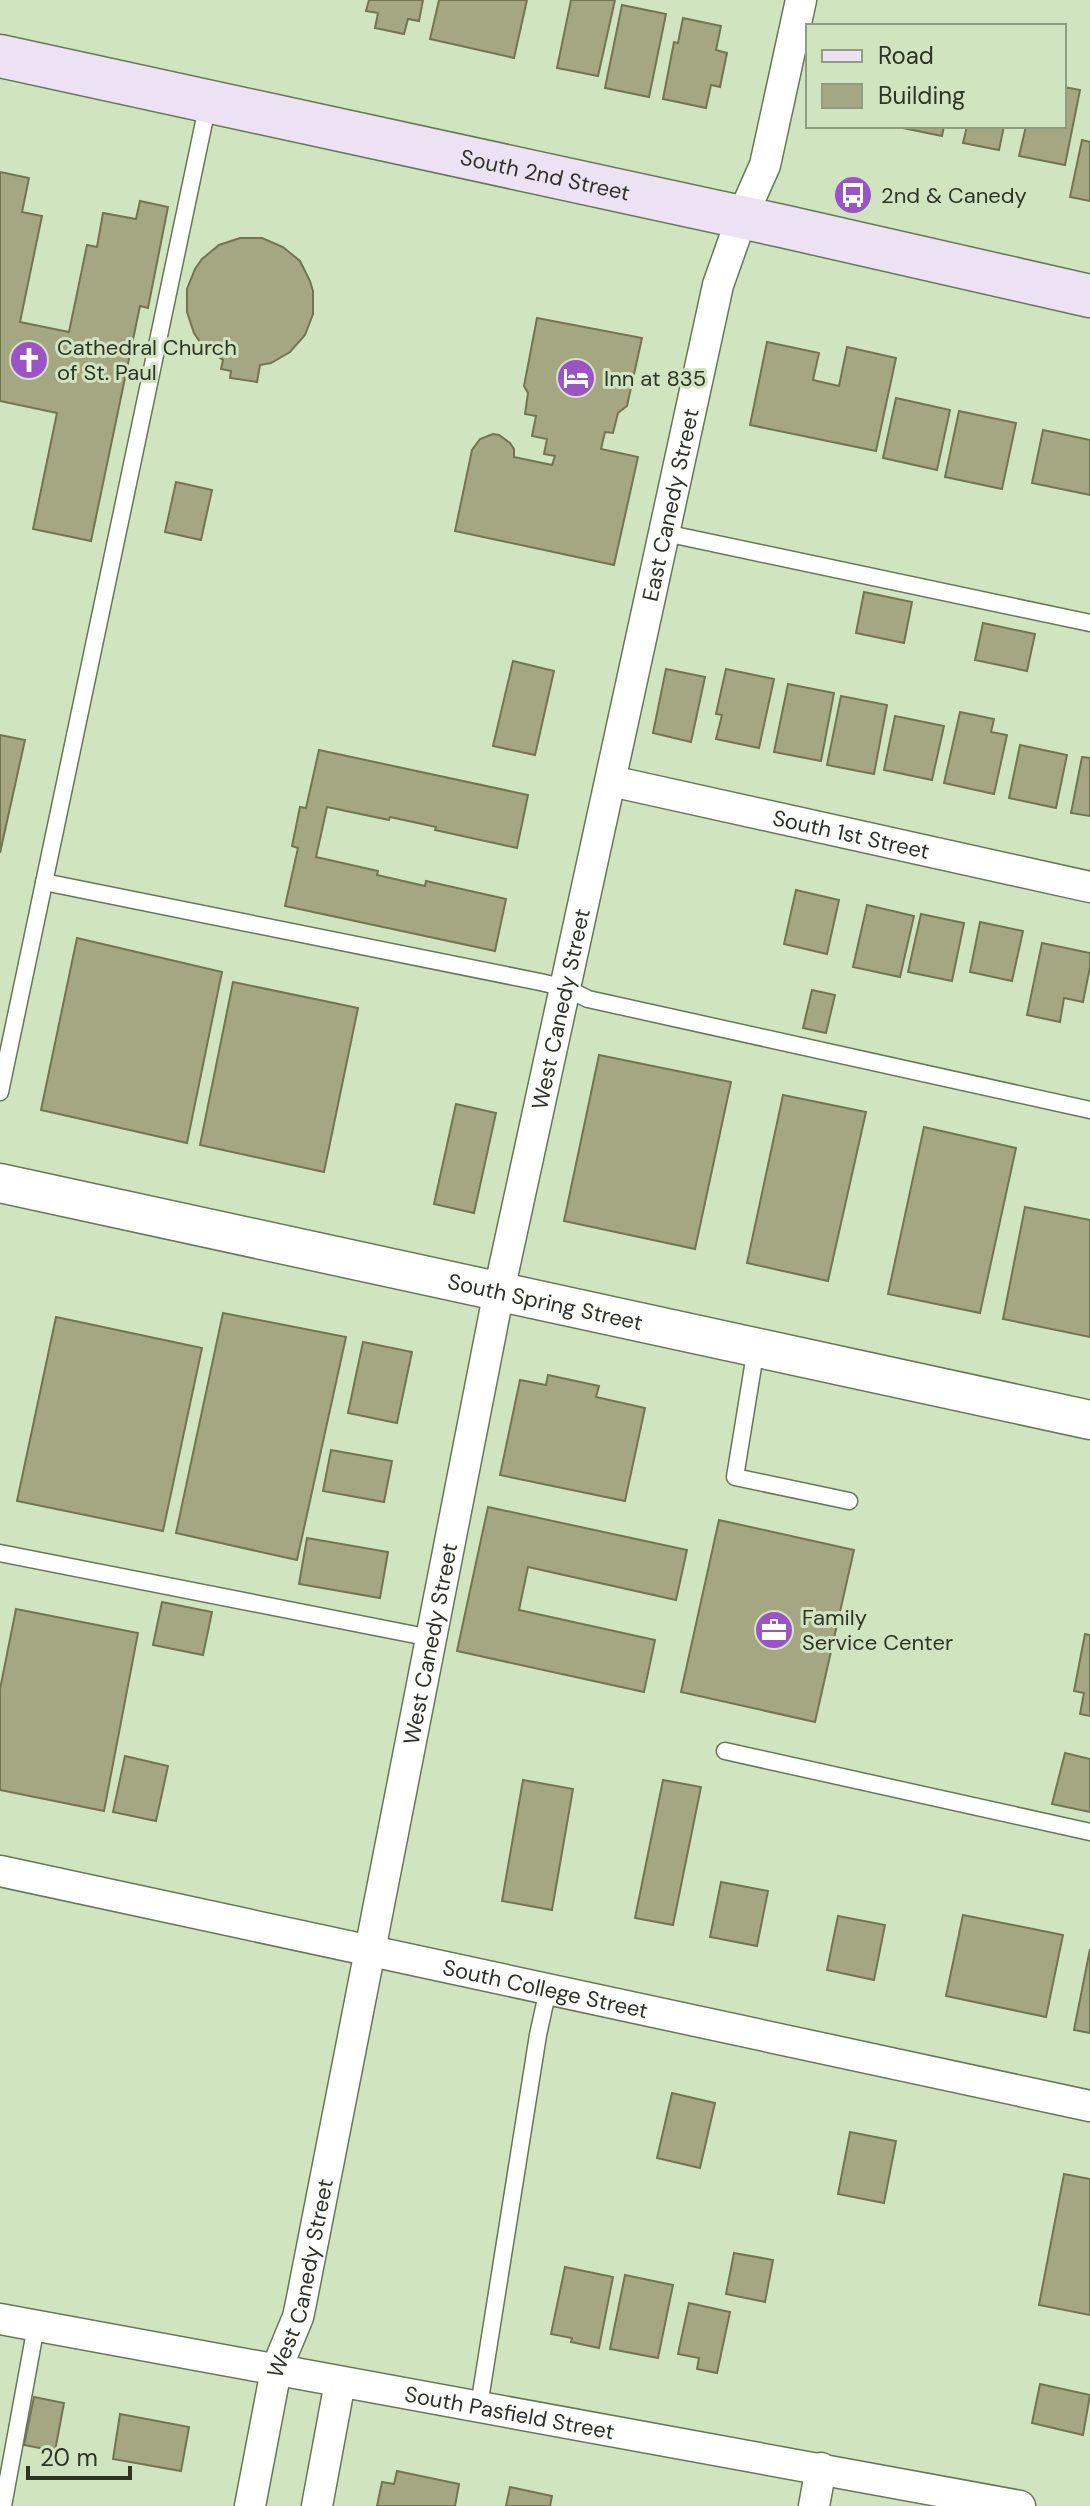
<svg xmlns="http://www.w3.org/2000/svg" width="1090" height="2506" viewBox="0 0 1090 2506" font-family="'DM Sans',sans-serif">
	<style>
		.building { fill: #a4a781; stroke: #737551; stroke-width: 2 }
		.lines { fill: none; stroke-linecap: round; stroke-linejoin: round }
		.service-casing { stroke: #667757; stroke-width: 19 }
		.minor-casing { stroke: #667757; stroke-width: 33 }
		.tertiary-casing { stroke: #667757; stroke-width: 41 }
		.secondary-casing { stroke: #667757; stroke-width: 45 }
		.service { stroke: #fff; stroke-width: 16 }
		.minor { stroke: #fff; stroke-width: 30 }
		.tertiary { stroke: #fff; stroke-width: 38 }
		.secondary { stroke: #ede2f4; stroke-width: 42 }
		.labels { text-anchor: middle; dominant-baseline: central; stroke-width: 6; stroke-linejoin: round; paint-order: stroke }
		.street-label { font-size: 22px; fill: #2d3426; stroke: #d1e4c0 }
		.poi-label { font-size: 22px; fill: #2d3426; stroke: #d1e4c0; text-anchor: start }
	</style>
	<rect width="100%" height="100%" fill="#d1e4c0"/>
	<g class="building">
		<path d="M 369,0 L 423,0 L 419,21 L 408,19 L 404,34 L 375,28 L 378,13 L 366,11 Z"/>
		<path d="M 439,0 L 527,0 L 514,58 L 430,39 Z"/>
		<path d="M 571,0 L 615,0 L 598,76 L 557,68 Z"/>
		<path d="M 622,5 L 666,14 L 649,97 L 605,88 Z"/>
		<path d="M 683,18 L 721,26 L 716,50 L 727,53 L 720,87 L 711,85 L 706,108 L 663,99 L 674,42 L 678,43 Z"/>
		<path d="M 1064,87 L 1080,90 L 1065,165 L 1019,156 L 1026,126 L 1064,126 Z"/>
		<path d="M 893,126 L 944,126 L 942,136 Z"/>
		<path d="M 967,126 L 1004,126 L 999,150 L 963,143 Z"/>
		<path d="M 1082,140 L 1090,142 L 1090,201 L 1070,197 Z"/>
		<path d="M 0,172 L 29,178 L 22,212 L 42,216 L 20,322 L 69,332 L 87,245 L 97,247 L 103,213 L 136,219 L 140,201 L 168,207 L 148,308 L 140,306 L 91,541 L 33,529 L 57,413 L 0,401 Z"/>
		<path d="M 240,238 L 262,238 L 283,247 L 300,261 L 310,281 L 313,291 L 313,314 L 305,335 L 290,352 L 271,363 L 260,365 L 257,382 L 230,378 L 231,371 L 221,369 L 223,360 L 208,350 L 200,342 L 194,333 L 187,312 L 187,289 L 195,269 L 202,259 L 219,245 Z"/>
		<path d="M 537,318 L 642,338 L 627,406 L 618,413 L 613,433 L 605,432 L 601,449 L 638,457 L 614,565 L 455,531 L 472,450 L 480,439 L 493,434 L 499,435 L 510,443 L 514,449 L 514,457 L 552,465 L 555,456 L 544,454 L 547,439 L 532,436 L 536,416 L 525,414 L 528,393 L 524,386 Z"/>
		<path d="M 767,342 L 819,353 L 813,380 L 839,386 L 847,347 L 896,358 L 876,451 L 750,425 Z"/>
		<path d="M 896,398 L 950,410 L 937,470 L 883,458 Z"/>
		<path d="M 959,411 L 1016,423 L 1002,489 L 945,477 Z"/>
		<path d="M 1043,430 L 1090,440 L 1090,495 L 1032,483 Z"/>
		<path d="M 176,482 L 212,490 L 201,540 L 165,532 Z"/>
		<path d="M 864,592 L 912,602 L 904,643 L 856,633 Z"/>
		<path d="M 983,623 L 1035,634 L 1027,671 L 975,660 Z"/>
		<path d="M 513,661 L 554,671 L 535,755 L 493,746 Z"/>
		<path d="M 666,669 L 705,677 L 691,742 L 653,733 Z"/>
		<path d="M 726,669 L 774,679 L 759,748 L 716,739 L 722,715 L 716,714 Z"/>
		<path d="M 788,684 L 834,693 L 821,761 L 774,752 Z"/>
		<path d="M 841,696 L 887,705 L 874,774 L 827,765 Z"/>
		<path d="M 960,712 L 994,719 L 991,732 L 1007,735 L 994,794 L 944,783 Z"/>
		<path d="M 895,716 L 944,726 L 932,780 L 884,770 Z"/>
		<path d="M 0,735 L 25,740 L 0,853 Z"/>
		<path d="M 1020,745 L 1067,755 L 1056,808 L 1009,798 Z"/>
		<path d="M 319,750 L 528,795 L 517,848 L 435,830 L 436,827 L 390,817 L 389,820 L 327,807 L 316,857 L 378,871 L 377,875 L 425,886 L 426,881 L 506,899 L 495,951 L 285,906 L 298,848 L 292,846 L 300,807 L 306,808 Z"/>
		<path d="M 1082,757 L 1090,758 L 1090,816 L 1071,813 Z"/>
		<path d="M 796,890 L 839,900 L 827,954 L 784,944 Z"/>
		<path d="M 867,905 L 914,916 L 900,977 L 853,967 Z"/>
		<path d="M 921,914 L 964,923 L 952,981 L 908,972 Z"/>
		<path d="M 980,922 L 1023,931 L 1012,981 L 970,972 Z"/>
		<path d="M 77,938 L 222,972 L 187,1143 L 41,1110 Z"/>
		<path d="M 1042,943 L 1090,953 L 1090,967 L 1083,1002 L 1064,998 L 1060,1022 L 1027,1015 Z"/>
		<path d="M 233,982 L 358,1008 L 324,1172 L 200,1145 Z"/>
		<path d="M 812,990 L 835,995 L 826,1033 L 803,1028 Z"/>
		<path d="M 599,1055 L 731,1082 L 695,1249 L 564,1221 Z"/>
		<path d="M 783,1095 L 866,1112 L 828,1281 L 747,1263 Z"/>
		<path d="M 456,1104 L 496,1113 L 474,1213 L 434,1204 Z"/>
		<path d="M 924,1127 L 1016,1148 L 980,1313 L 888,1294 Z"/>
		<path d="M 1025,1207 L 1090,1220 L 1090,1337 L 1003,1319 Z"/>
		<path d="M 223,1313 L 346,1337 L 297,1560 L 176,1533 Z"/>
		<path d="M 56,1317 L 202,1348 L 163,1531 L 17,1501 Z"/>
		<path d="M 363,1342 L 412,1352 L 397,1423 L 348,1413 Z"/>
		<path d="M 548,1375 L 599,1386 L 596,1397 L 645,1408 L 625,1501 L 500,1475 L 520,1380 L 546,1385 Z"/>
		<path d="M 331,1450 L 392,1461 L 384,1502 L 323,1491 Z"/>
		<path d="M 488,1507 L 687,1550 L 676,1600 L 528,1567 L 519,1610 L 655,1640 L 644,1692 L 457,1651 Z"/>
		<path d="M 719,1520 L 854,1550 L 815,1722 L 681,1692 Z"/>
		<path d="M 307,1538 L 388,1552 L 380,1598 L 299,1584 Z"/>
		<path d="M 162,1602 L 212,1612 L 203,1655 L 153,1645 Z"/>
		<path d="M 16,1609 L 138,1633 L 104,1811 L 0,1790 L 0,1689 Z"/>
		<path d="M 1085,1634 L 1090,1635 L 1090,1716 L 1080,1714 L 1084,1693 L 1074,1691 Z"/>
		<path d="M 1065,1753 L 1090,1759 L 1090,1812 L 1052,1804 Z"/>
		<path d="M 125,1756 L 168,1766 L 156,1821 L 113,1812 Z"/>
		<path d="M 523,1780 L 573,1789 L 552,1910 L 502,1901 Z"/>
		<path d="M 663,1780 L 701,1787 L 673,1925 L 635,1918 Z"/>
		<path d="M 721,1882 L 768,1891 L 757,1946 L 710,1937 Z"/>
		<path d="M 963,1915 L 1063,1935 L 1046,2017 L 946,1996 Z"/>
		<path d="M 838,1916 L 885,1925 L 874,1980 L 827,1970 Z"/>
		<path d="M 1090,1949 L 1090,2033 L 1074,2030 Z"/>
		<path d="M 672,2093 L 715,2103 L 700,2168 L 657,2158 Z"/>
		<path d="M 850,2132 L 896,2141 L 884,2203 L 838,2194 Z"/>
		<path d="M 1064,2174 L 1090,2179 L 1090,2315 L 1039,2305 Z"/>
		<path d="M 734,2253 L 773,2260 L 765,2302 L 726,2294 Z"/>
		<path d="M 565,2267 L 613,2277 L 599,2348 L 571,2342 L 572,2338 L 551,2334 Z"/>
		<path d="M 625,2275 L 673,2285 L 658,2358 L 610,2349 Z"/>
		<path d="M 689,2303 L 730,2312 L 717,2373 L 697,2369 L 699,2358 L 678,2354 Z"/>
		<path d="M 1040,2384 L 1090,2395 L 1083,2435 L 1032,2423 Z"/>
		<path d="M 34,2397 L 64,2403 L 55,2451 L 24,2445 Z"/>
		<path d="M 120,2414 L 189,2427 L 181,2471 L 113,2459 Z"/>
		<path d="M 397,2471 L 459,2484 L 455,2506 L 377,2506 L 382,2482 L 394,2484 Z"/>
		<path d="M 510,2487 L 552,2496 L 550,2506 L 506,2506 Z"/>
	</g>
	<g class="lines">
		<defs>
			<g id="service">
				<path d="M 665,533 L 1090,623"/>
				<path d="M 44,882 L 540,982 L 566,988 L 588,999 L 1090,1110"/>
				<path d="M 0,1092 L 208,103"/>
				<path d="M 756,1348 L 735,1477 L 849,1501"/>
				<path d="M 0,1553 L 431,1638"/>
				<path d="M 725,1751 L 1090,1832"/>
				<path d="M 479,2406 L 538,2035 L 548,1989"/>
				<path d="M 3,2506 L 36,2326"/>
			</g>
			<g id="minor">
				<path id="s1" d="M 611,781 L 1090,887"/>
				<path id="s2" d="M 0,1871 L 1090,2106"/>
				<path id="s3" d="M 0,2319 L 1020,2506"/>
				<path id="s4" d="M 250,2506 L 276,2370 L 298,2317 L 301,2303 L 499,1291 L 718,285 L 742,217 L 765,165 L 801,0"/>
				<path d="M 317,2506 L 340,2382"/>
				<path d="M 814,2506 L 821,2468"/>
			</g>
			<g id="tertiary">
				<path id="s5" d="M 0,1183 L 1090,1420"/>
			</g>
			<g id="secondary">
				<path id="s6" d="M 0,56 L 782,226 L 1090,296"/>
			</g>
		</defs>
		<use href="#service" class="service-casing"/>
		<use href="#minor" class="minor-casing"/>
		<use href="#tertiary" class="tertiary-casing"/>
		<use href="#secondary" class="secondary-casing"/>
		<use href="#service" class="service"/>
		<use href="#minor" class="minor"/>
		<use href="#tertiary" class="tertiary"/>
		<use href="#secondary" class="secondary"/>
	</g>
	<defs>
		<symbol id="bus-disc" viewBox="-11 -11 22 22"><circle r="9.5" fill="#9b53c6" stroke="#d1e4c0"/><path d="M-5-6H5V4H4V6H2V4H-2V6H-4V4H-5ZM-3.5-4V0h7V-4ZM-3.5 1.2v1.5H-2V1.2ZM2 1.2v1.5H3.5V1.2Z" fill="#fff"/></symbol>
		<symbol id="church-disc" viewBox="-11 -11 22 22"><circle r="9.5" fill="#9b53c6" stroke="#d1e4c0"/><path d="M-1.2-6h2.4v3.5h3.3v2.4h-3.3V6h-2.4V-.1h-3.3v-2.4h3.3Z" fill="#fff"/></symbol>
		<symbol id="hotel-disc" viewBox="-11 -11 22 22"><circle r="9.5" fill="#9b53c6" stroke="#d1e4c0"/><path d="M-6-4.5h1.5V1H6V5H4.5V3h-9V5H-6ZM-4 0a1.8 1.8 0 1 1 3.6 0ZM.5 0V-2.5h3Q6-2.5 6 0Z" fill="#fff"/></symbol>
		<symbol id="office-disc" viewBox="-11 -11 22 22"><circle r="9.5" fill="#9b53c6" stroke="#d1e4c0"/><path d="M-6-3h4V-5.5h4V-3h4V5H-6ZM-1-4.5V-3h2v-1.5ZM-6 0V1H6V0Z" fill="#fff"/></symbol>
	</defs>
	<g fill-rule="evenodd">
		<use href="#bus-disc" x="831" y="173" width="44" height="44"/>
		<use href="#church-disc" x="7" y="338" width="44" height="44"/>
		<use href="#hotel-disc" x="554" y="356" width="44" height="44"/>
		<use href="#office-disc" x="752" y="1608" width="44" height="44"/>
	</g>
	<g class="labels">
		<g class="street-label">
			<text stroke="none"><textPath href="#s6" startOffset="558">South 2nd Street</textPath></text>
			<text stroke="none"><textPath href="#s4" startOffset="2046">East Canedy Street</textPath></text>
			<text stroke="none"><textPath href="#s1" startOffset="246">South 1st Street</textPath></text>
			<text stroke="none"><textPath href="#s4" startOffset="1530">West Canedy Street</textPath></text>
			<text stroke="none"><textPath href="#s5" startOffset="558">South Spring Street</textPath></text>
			<text stroke="none"><textPath href="#s4" startOffset="882">West Canedy Street</textPath></text>
			<text stroke="none"><textPath href="#s2" startOffset="558">South College Street</textPath></text>
			<text stroke="none"><textPath href="#s4" startOffset="234">West Canedy Street</textPath></text>
			<text stroke="none"><textPath href="#s3" startOffset="518">South Pasfield Street</textPath></text>
		</g>
		<g class="poi-label">
			<text x="881" y="195">2nd &amp; Canedy</text>
			<text x="57" y="347">Cathedral Church<tspan x="57" dy="25">of St. Paul</tspan></text>
			<text x="604" y="378">Inn at 835</text>
			<text x="802" y="1617">Family<tspan x="802" dy="25">Service Center</tspan></text>
		</g>
	</g>
	<rect x="806" y="24" width="260" height="104" fill="#d1e4c0" stroke="#8f9e82" stroke-width="2"/>
	<rect x="822" y="50" width="40" height="12" fill="#ede2f4" stroke="#8f9e82" stroke-width="2"/>
	<text x="878" y="64" font-size="24" fill="#2d3426">Road</text>
	<rect x="822" y="84" width="40" height="24" fill="#a4a781" stroke="#8f9e82" stroke-width="2"/>
	<text x="878" y="104" font-size="24" fill="#2d3426">Building</text>
	<path d="M28 2466v12h102v-12" fill="none" stroke="#2d3426" stroke-width="4"/>
	<text x="40" y="2466" font-size="24" fill="#2d3426" stroke="#d1e4c0" stroke-width="6" paint-order="stroke">20 m</text>
</svg>
